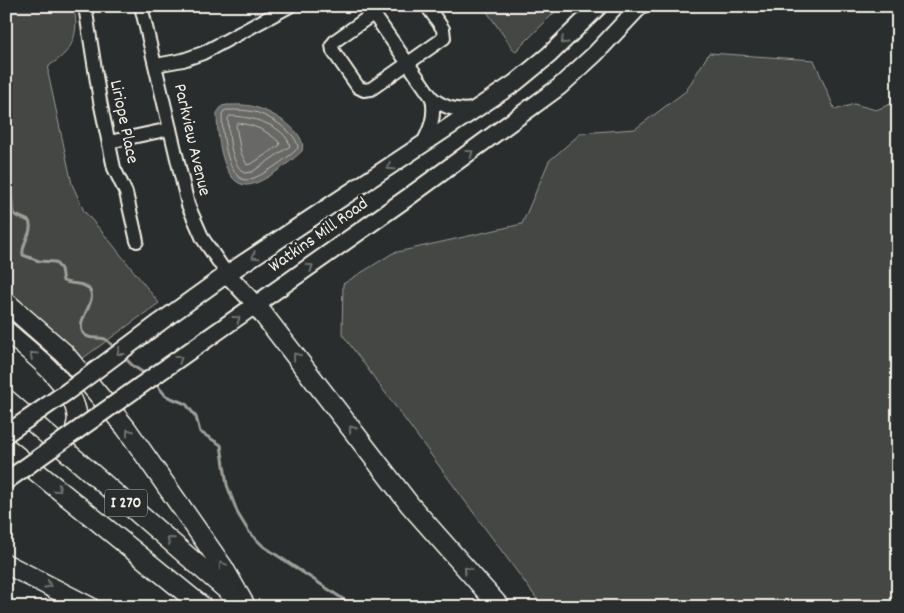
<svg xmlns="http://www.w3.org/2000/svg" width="904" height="613" viewBox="0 0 904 613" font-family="Dekko,sans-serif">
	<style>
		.green { fill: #444645; stroke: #9c9c96 }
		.water { fill: #676866; stroke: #9f9f9a }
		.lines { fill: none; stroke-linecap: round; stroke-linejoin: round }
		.shore { stroke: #bcbab4; stroke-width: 1 }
		.stream { stroke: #9f9f9a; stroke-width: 3 }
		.minor-casing { stroke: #f4f1e8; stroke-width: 16 }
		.major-casing { stroke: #f4f1e8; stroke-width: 20 }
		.highway-casing { stroke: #f4f1e8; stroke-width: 22 }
		.minor { stroke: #2a2d2e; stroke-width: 12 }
		.major { stroke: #2a2d2e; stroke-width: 16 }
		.highway { stroke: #2a2d2e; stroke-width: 19 }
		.major-bridge-casing { stroke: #f4f1e8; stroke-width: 20; stroke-linecap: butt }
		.major-bridge { stroke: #2a2d2e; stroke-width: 16 }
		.oneway { stroke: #71726f }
		.labels { text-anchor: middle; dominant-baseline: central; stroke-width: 5; stroke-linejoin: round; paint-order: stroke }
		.shield { fill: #2a2d2e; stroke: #b7b6b0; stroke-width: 1 }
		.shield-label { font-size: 16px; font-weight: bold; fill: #f4f1e8 }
		.street-label { font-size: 18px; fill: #f4f1e8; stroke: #2a2d2e }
	</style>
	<rect width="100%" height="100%" fill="#2a2d2e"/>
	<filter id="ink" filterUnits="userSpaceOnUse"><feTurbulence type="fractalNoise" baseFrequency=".02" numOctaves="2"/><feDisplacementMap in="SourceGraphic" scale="10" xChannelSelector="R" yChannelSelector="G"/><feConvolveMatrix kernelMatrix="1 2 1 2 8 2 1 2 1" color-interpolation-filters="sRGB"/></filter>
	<g filter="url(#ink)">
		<g class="green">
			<path d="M 6,6 L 73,6 C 78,22 77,40 65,53 C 61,58 54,62 49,66 L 48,73 L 72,184 L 84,211 L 109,240 L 159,303 L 79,361 L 6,295 Z"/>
			<path d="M 483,6 L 561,6 L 515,52 Z"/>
			<path d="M 709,53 L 814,60 L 835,110 L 854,104 L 876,110 L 898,101 L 898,607 L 543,607 L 342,334 L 343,284 L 393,253 L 522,224 L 549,161 L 581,133 L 635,129 L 686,91 Z"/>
		</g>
		<path class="water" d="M 227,105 C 237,105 248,104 258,108 C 273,113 308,132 302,151 C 292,161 259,187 245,185 C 221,182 217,132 217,113 L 222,106 Z"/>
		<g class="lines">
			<g class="shore">
				<path d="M 227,110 C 237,110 246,110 255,112 C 269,116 298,133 298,148 C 290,157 256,181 245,180 C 226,176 222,130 222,114 L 224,111 Z"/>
				<path d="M 230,116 C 250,116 285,125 290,146 L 252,172 L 244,173 C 230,162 229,135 228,119 Z"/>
				<path d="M 238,123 C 255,125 267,131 279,142 L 280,145 L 253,163 L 247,165 L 241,153 L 236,126 Z"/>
			</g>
			<g class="stream">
				<path d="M 6,189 L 11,193 L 13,213 L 15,215 L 29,221 C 34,233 21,242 23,255 L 39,261 L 55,262 L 61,269 L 63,281 C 71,285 83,282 89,289 C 99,301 75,320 83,333 C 89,341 98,336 105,339 C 109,341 113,347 116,350"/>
				<path d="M 123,356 L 133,366 L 147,375"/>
				<path d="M 155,383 L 166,396 L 186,404 L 196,417 L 200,432 L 221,445 L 227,485 L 238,514 L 249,532 L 263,546 L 355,607"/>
			</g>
			<defs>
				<g id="minor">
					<path d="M 85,6 L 100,101 L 114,168 L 126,193 L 137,241"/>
					<path d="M 141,6 L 188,205 L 203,239 L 227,274"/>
					<path d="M 368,6 L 432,98"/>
					<path d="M 373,14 L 336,40 L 332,45 L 333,51 L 358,87 L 364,90 L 371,89 L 444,38 L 443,29 L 427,6"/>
					<path d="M 156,65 L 183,60 L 203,53 L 290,6"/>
					<path d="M 109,142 L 170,129"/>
					<path d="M 422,145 C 430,130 436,116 432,98 C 446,109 458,111 475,109"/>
				</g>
				<g id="major">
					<path d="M 227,274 L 256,305"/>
					<path d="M 159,323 L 227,274 L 515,83 L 549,55 L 599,6"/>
					<path d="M 140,386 L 407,198 L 559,87 L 595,54 L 640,6"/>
				</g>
				<g id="highway">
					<path d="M 6,302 L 64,353 L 126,428 L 223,567 L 246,607"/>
					<path d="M 256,305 L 410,505 L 500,607"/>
					<path d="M 6,331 C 29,351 74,384 77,416 C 78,421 76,426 75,431"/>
					<path d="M 6,399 L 236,598"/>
					<path d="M 6,447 L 203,607"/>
					<path d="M 6,564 L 90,607"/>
				</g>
			</defs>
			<use href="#minor" class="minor-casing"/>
			<use href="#major" class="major-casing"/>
			<use href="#highway" class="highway-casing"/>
			<use href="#minor" class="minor"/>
			<use href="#major" class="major"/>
			<use href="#highway" class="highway"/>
			<defs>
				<g id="major-bridge">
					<path d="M 6,434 L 68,391 L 159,323"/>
					<path d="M 6,481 L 140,386"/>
				</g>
			</defs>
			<use href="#major-bridge" class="major-bridge-casing"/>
			<use href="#major-bridge" class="major-bridge"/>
		</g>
		<defs><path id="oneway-chevron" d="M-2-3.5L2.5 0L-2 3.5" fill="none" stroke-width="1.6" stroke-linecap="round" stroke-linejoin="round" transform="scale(1.25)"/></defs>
		<g class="oneway">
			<use href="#oneway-chevron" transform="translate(564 41) rotate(136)"/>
			<use href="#oneway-chevron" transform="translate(470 153) rotate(-36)"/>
			<use href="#oneway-chevron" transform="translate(390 167) rotate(147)"/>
			<use href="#oneway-chevron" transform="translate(255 256) rotate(147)"/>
			<use href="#oneway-chevron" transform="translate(310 267) rotate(-35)"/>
			<use href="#oneway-chevron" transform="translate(237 319) rotate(-36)"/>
			<use href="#oneway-chevron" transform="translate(120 352) rotate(143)"/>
			<use href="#oneway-chevron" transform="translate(33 355) rotate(-137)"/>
			<use href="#oneway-chevron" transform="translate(296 356) rotate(-128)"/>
			<use href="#oneway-chevron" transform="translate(179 359) rotate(-35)"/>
			<use href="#oneway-chevron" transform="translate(352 429) rotate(-128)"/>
			<use href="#oneway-chevron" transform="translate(129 432) rotate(-126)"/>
			<use href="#oneway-chevron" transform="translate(58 489) rotate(39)"/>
			<use href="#oneway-chevron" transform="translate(170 540) rotate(-139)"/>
			<use href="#oneway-chevron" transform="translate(222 565) rotate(-124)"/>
			<use href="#oneway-chevron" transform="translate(467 570) rotate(-131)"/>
			<use href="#oneway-chevron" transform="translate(48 585) rotate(27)"/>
		</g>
	</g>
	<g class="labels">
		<rect class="shield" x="105" y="489.5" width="42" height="27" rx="4"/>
		<g class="shield-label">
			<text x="126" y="503">I 270</text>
		</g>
		<g class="street-label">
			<text transform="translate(123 122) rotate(78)">Liriope Place</text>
			<text transform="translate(191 140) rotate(77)">Parkview Avenue</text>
			<text transform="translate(319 236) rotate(-35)">Watkins Mill Road</text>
		</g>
	</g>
	<rect width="904" height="613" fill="none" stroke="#2a2d2e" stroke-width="25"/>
	<rect x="12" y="12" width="879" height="588" fill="none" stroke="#f4f1e8" stroke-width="2" filter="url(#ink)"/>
</svg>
